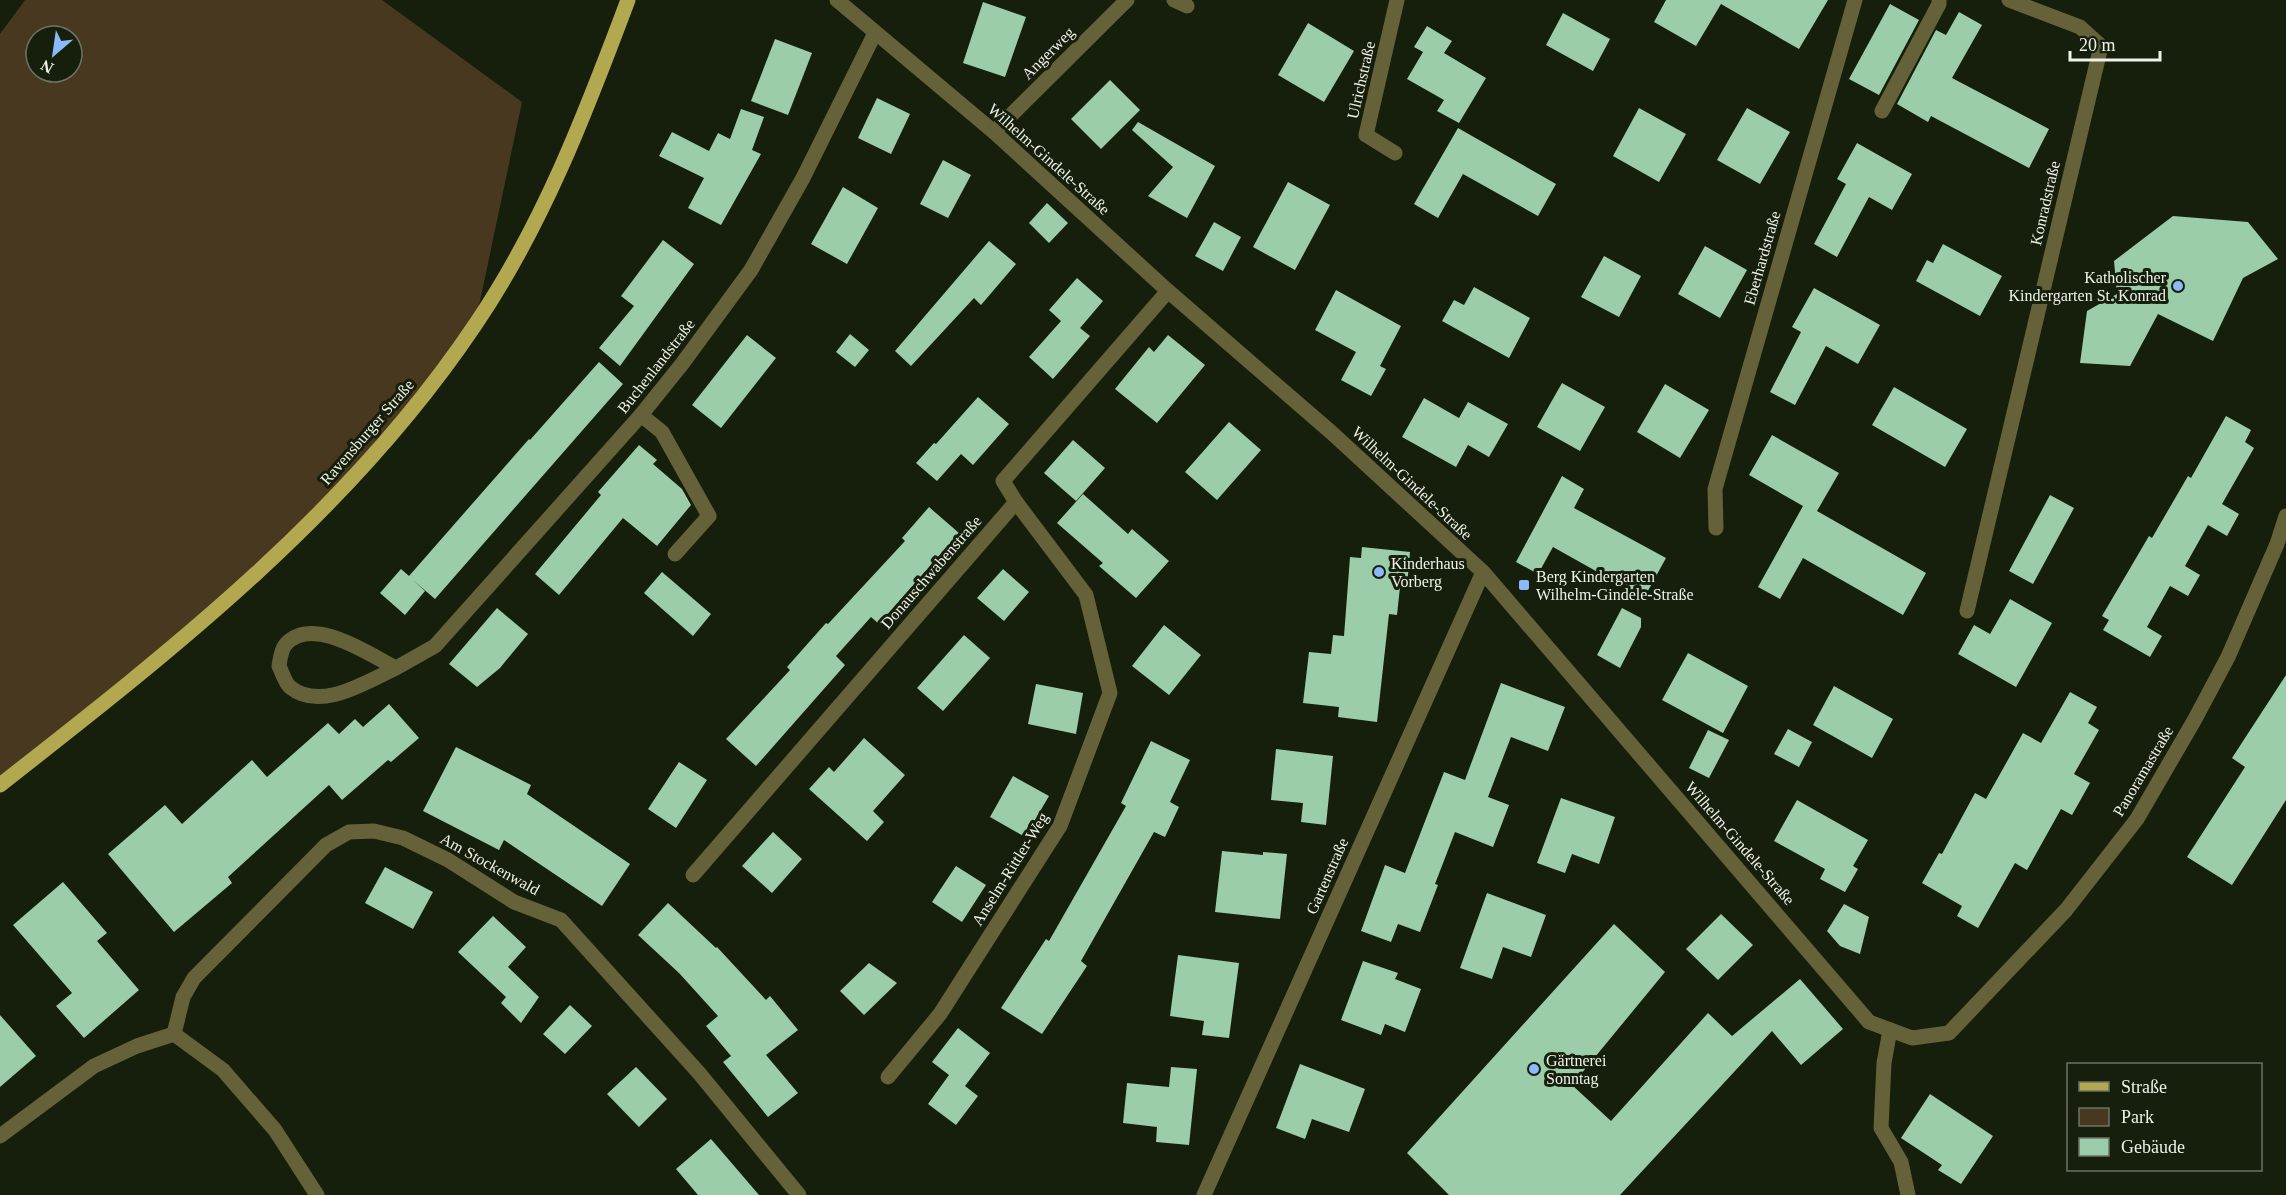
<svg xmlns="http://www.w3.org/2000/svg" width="2286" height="1195" viewBox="0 0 2286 1195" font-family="'Times New Roman',serif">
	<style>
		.green { fill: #483820; fill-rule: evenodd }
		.building { fill: #9bcdaa }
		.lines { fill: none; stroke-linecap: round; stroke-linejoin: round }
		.minor { stroke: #656139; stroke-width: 15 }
		.major { stroke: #b2a84f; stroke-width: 15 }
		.poi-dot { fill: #8abafc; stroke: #161e0c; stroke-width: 2 }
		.labels { text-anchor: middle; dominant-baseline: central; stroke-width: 6; stroke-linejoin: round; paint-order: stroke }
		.street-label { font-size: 16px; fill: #edf3e7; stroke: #161e0c }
		.poi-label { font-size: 16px; fill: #edf3e7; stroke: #161e0c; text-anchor: start }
	</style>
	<rect width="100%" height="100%" fill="#161e0c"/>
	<path class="green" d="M 25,0 L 382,0 L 522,102 L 475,325 L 293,539 L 0,785 L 0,34 ZM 36,36 L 72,36 L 72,72 L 36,72 Z"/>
	<g class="building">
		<path d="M 1666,0 L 1828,0 L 1799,49 L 1721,4 L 1696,46 L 1654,22 Z"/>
		<path d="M 983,2 L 1026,17 L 1005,77 L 963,63 Z"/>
		<path d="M 1890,4 L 1919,20 L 1879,95 L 1849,79 Z"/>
		<path d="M 1959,12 L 1982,25 L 1952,78 L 2049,129 L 2029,168 L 1931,116 L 1928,122 L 1897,104 L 1936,30 L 1946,35 Z"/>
		<path d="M 1563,13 L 1610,39 L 1593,71 L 1546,45 Z"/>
		<path d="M 1308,23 L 1354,51 L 1324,102 L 1278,75 Z"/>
		<path d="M 1427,26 L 1452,41 L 1444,53 L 1486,78 L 1459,123 L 1437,111 L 1444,100 L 1407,79 L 1423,52 L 1414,47 Z"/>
		<path d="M 775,39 L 812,53 L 788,115 L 751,101 Z"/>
		<path d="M 1110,80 L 1140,110 L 1101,149 L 1071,119 Z"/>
		<path d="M 877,98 L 910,114 L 891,154 L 858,138 Z"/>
		<path d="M 1639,108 L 1686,134 L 1659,182 L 1613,156 Z"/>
		<path d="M 1747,108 L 1790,132 L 1760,184 L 1717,160 Z"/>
		<path d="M 741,109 L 764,117 L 752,150 L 761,154 L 721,225 L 688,208 L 704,178 L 659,156 L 672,132 L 709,151 L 718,133 L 730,139 Z"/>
		<path d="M 1138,122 L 1215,166 L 1187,218 L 1148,196 L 1173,167 L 1132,130 Z"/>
		<path d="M 1458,128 L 1556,184 L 1538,216 L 1463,174 L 1438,218 L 1414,204 Z"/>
		<path d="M 1857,143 L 1912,174 L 1892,210 L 1869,197 L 1837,257 L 1814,244 L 1846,184 L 1837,179 Z"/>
		<path d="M 943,160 L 971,175 L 948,218 L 920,204 Z"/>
		<path d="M 1288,182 L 1330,205 L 1295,270 L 1253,247 Z"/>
		<path d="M 843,187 L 878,208 L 847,264 L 811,244 Z"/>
		<path d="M 1047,203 L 1068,223 L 1049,243 L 1029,223 Z"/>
		<path d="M 2173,216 L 2248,222 L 2278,259 L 2243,278 L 2213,341 L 2158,314 L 2130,366 L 2080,363 L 2087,311 L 2117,294 L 2114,261 Z"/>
		<path d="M 1214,222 L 1241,237 L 1223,271 L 1195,256 Z"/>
		<path d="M 663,240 L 694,264 L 620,366 L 599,348 L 634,306 L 621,296 Z"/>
		<path d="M 989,241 L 1016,264 L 981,305 L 974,298 L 911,366 L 895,351 Z"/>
		<path d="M 1943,244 L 2002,276 L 1980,316 L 1916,281 L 1927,260 L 1933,263 Z"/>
		<path d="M 1705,246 L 1747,270 L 1720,318 L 1678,294 Z"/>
		<path d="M 1604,256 L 1641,276 L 1619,317 L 1581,297 Z"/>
		<path d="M 1077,278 L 1103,301 L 1080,328 L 1090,336 L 1053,379 L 1029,357 L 1061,321 L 1049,310 Z"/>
		<path d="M 1474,287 L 1530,318 L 1509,358 L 1442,321 L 1454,300 L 1464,305 Z"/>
		<path d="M 1814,288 L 1880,325 L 1858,364 L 1826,346 L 1795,405 L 1770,392 L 1801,332 L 1792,327 Z"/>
		<path d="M 1336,290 L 1401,326 L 1380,366 L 1386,369 L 1371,396 L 1341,380 L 1356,352 L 1315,330 Z"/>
		<path d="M 850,334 L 869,350 L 855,367 L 836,352 Z"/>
		<path d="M 747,335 L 776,358 L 721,428 L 692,405 Z"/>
		<path d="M 1168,335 L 1205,365 L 1157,423 L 1115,389 L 1149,347 L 1154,352 Z"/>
		<path d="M 599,362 L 623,384 L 435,599 L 413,580 L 425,591 L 405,615 L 380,593 L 401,569 L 409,576 L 529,439 L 530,440 Z"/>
		<path d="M 1562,383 L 1605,407 L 1580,451 L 1537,427 Z"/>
		<path d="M 1665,384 L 1709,410 L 1680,458 L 1637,432 Z"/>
		<path d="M 1894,387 L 1967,429 L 1945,467 L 1872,425 Z"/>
		<path d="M 978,397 L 1009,424 L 973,465 L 961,454 L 937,481 L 916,463 L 934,443 L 936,444 Z"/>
		<path d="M 1424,398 L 1459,418 L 1468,402 L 1508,424 L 1489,457 L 1468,445 L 1456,467 L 1402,437 Z"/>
		<path d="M 2226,416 L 2251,430 L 2245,442 L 2254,448 L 2222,504 L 2239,514 L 2227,536 L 2208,525 L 2185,566 L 2200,575 L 2188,596 L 2170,586 L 2147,627 L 2162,636 L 2150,657 L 2103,630 L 2109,620 L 2102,616 L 2149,536 L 2152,538 L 2188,476 L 2191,478 Z"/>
		<path d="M 1229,422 L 1261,450 L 1217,500 L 1185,472 Z"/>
		<path d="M 1772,435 L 1839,473 L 1817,511 L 1926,573 L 1903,615 L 1803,558 L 1780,599 L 1758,587 L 1803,506 L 1749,475 Z"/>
		<path d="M 1073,440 L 1105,468 L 1076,501 L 1044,473 Z"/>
		<path d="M 639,445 L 657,460 L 653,464 L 682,489 L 691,505 L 657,546 L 623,518 L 559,595 L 535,574 L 601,495 L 598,492 Z"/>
		<path d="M 1562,476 L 1584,489 L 1574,508 L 1666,558 L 1644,598 L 1553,547 L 1538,574 L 1516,562 Z"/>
		<path d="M 1083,494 L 1128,534 L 1132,529 L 1169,561 L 1136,598 L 1099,566 L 1103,563 L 1057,523 Z"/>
		<path d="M 2050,495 L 2074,508 L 2033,584 L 2009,571 Z"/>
		<path d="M 929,507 L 959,533 L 879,624 L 871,617 L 836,656 L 845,665 L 756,766 L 726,739 L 790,670 L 787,667 L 826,623 L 828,624 L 905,541 L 902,538 Z"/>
		<path d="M 1362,547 L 1410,552 L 1407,587 L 1400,587 L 1397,615 L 1389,614 L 1377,722 L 1338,717 L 1339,707 L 1303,703 L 1309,652 L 1331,654 L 1333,635 L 1344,636 L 1350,557 L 1361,558 Z"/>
		<path d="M 1003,569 L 1029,592 L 1004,621 L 977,598 Z"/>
		<path d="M 662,572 L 711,614 L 693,636 L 644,593 Z"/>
		<path d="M 2010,599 L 2052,623 L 2016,687 L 1958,654 L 1974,625 L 1990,634 Z"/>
		<path d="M 497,608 L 528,634 L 500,668 L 477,687 L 449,664 Z"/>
		<path d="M 1622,608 L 1641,618 L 1641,627 L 1620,668 L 1597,655 Z"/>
		<path d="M 1164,625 L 1201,655 L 1169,695 L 1132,666 Z"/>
		<path d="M 964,635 L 990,658 L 943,711 L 917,688 Z"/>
		<path d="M 1688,653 L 1748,686 L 1723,733 L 1662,700 Z"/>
		<path d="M 2286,675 L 2286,800 L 2232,885 L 2187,857 L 2245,767 L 2232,758 Z"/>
		<path d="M 1501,683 L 1565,707 L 1548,751 L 1511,737 L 1488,797 L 1509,805 L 1493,847 L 1455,832 L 1435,884 L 1438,885 L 1420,932 L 1398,924 L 1391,942 L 1361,931 L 1385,865 L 1405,873 L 1444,772 L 1465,780 Z"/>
		<path d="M 1036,684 L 1083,693 L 1076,734 L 1028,724 Z"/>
		<path d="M 1834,686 L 1893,719 L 1872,758 L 1813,725 Z"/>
		<path d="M 2070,692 L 2097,707 L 2088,723 L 2099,730 L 2074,774 L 2090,783 L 2072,815 L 2061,809 L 2027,870 L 2015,863 L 1978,928 L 1957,916 L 1962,906 L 1922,883 L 1939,853 L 1942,854 L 1975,793 L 1986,799 L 2023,733 L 2041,743 Z"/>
		<path d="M 389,704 L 419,738 L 391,762 L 388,760 L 342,800 L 329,785 L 228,877 L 232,883 L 174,932 L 108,854 L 165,805 L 182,824 L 252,760 L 267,777 L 328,723 L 339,734 L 355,719 L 363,727 Z"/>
		<path d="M 1788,729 L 1812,742 L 1799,767 L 1774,754 Z"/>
		<path d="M 1708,730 L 1729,740 L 1709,778 L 1689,768 Z"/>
		<path d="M 864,738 L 905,775 L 873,811 L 884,822 L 867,841 L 809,789 L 829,767 L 834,772 Z"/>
		<path d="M 1151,741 L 1190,760 L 1170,802 L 1179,807 L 1165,837 L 1154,832 L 1081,961 L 1087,966 L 1042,1034 L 1001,1008 L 1046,939 L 1049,941 L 1126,806 L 1121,803 Z"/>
		<path d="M 456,747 L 531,785 L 527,794 L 630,864 L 602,906 L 504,840 L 499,850 L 423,811 Z"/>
		<path d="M 1276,749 L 1333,756 L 1326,825 L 1301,822 L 1303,803 L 1271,800 Z"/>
		<path d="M 679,762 L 707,780 L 676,828 L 648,809 Z"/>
		<path d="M 1013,776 L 1049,796 L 1025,837 L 990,817 Z"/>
		<path d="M 1561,798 L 1615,817 L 1599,864 L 1572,854 L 1565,873 L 1537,863 Z"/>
		<path d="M 1797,800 L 1868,840 L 1853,866 L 1858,869 L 1845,892 L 1820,879 L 1825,869 L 1774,841 Z"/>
		<path d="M 773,832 L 802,859 L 772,893 L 742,866 Z"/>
		<path d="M 1222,851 L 1263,855 L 1263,852 L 1287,854 L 1280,919 L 1215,912 Z"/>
		<path d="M 956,866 L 986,885 L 962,922 L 932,902 Z"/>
		<path d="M 385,867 L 433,892 L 413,929 L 365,903 Z"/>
		<path d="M 63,882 L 107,933 L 97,941 L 139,990 L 84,1038 L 56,1006 L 72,993 L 13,925 Z"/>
		<path d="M 1487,893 L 1546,915 L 1531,957 L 1503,947 L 1492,979 L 1460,968 Z"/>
		<path d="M 668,903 L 716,948 L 717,947 L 766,1000 L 770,996 L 798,1030 L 766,1055 L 798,1093 L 768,1117 L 723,1062 L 731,1056 L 706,1026 L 718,1016 L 679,973 L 638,935 Z"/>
		<path d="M 1844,904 L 1869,917 L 1860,954 L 1840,946 L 1827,931 Z"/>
		<path d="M 1721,914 L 1753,945 L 1718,980 L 1686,949 Z"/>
		<path d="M 493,916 L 526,947 L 508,967 L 539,997 L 521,1023 L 501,1003 L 506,997 L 458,952 Z"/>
		<path d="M 1614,924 L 1665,972 L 1572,1085 L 1611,1121 L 1708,1013 L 1732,1036 L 1800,979 L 1843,1029 L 1801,1065 L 1772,1031 L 1620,1195 L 1449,1195 L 1407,1153 Z"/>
		<path d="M 1178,955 L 1239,963 L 1229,1038 L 1202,1035 L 1204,1021 L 1170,1016 Z"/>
		<path d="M 1363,961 L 1398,973 L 1395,979 L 1421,989 L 1405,1032 L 1385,1024 L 1381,1035 L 1341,1020 Z"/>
		<path d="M 869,963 L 897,983 L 864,1015 L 840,991 Z"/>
		<path d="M 570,1005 L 592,1026 L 565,1054 L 543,1034 Z"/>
		<path d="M 0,1015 L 36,1056 L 0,1087 Z"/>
		<path d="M 958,1028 L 990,1053 L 965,1086 L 978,1096 L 956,1125 L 928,1104 L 949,1075 L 932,1062 Z"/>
		<path d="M 1300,1064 L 1365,1089 L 1349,1132 L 1312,1119 L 1305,1139 L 1276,1128 Z"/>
		<path d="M 636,1067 L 667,1099 L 639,1127 L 607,1094 Z"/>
		<path d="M 1171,1067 L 1197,1069 L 1189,1145 L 1156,1142 L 1157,1127 L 1123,1123 L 1127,1083 L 1169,1087 Z"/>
		<path d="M 1930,1094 L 1993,1136 L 1961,1184 L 1938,1170 L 1942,1165 L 1901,1138 Z"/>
		<path d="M 711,1139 L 759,1195 L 698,1195 L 676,1169 Z"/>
	</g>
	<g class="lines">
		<g class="minor">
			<path d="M 837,0 L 994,132 L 1168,291 L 1332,433 L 1483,572 L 1869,1022 L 1912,1038 L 1949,1033 L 2066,910 L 2137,819 L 2195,719 L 2228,657 L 2277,544 L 2286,516"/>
			<path d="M 1174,0 L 1187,6"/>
			<path d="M 1882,111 L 1939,4 L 1939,0"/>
			<path d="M 994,132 L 1127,0"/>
			<path d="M 1395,153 L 1366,135 L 1397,0"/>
			<path d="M 641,415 L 662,432 L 709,516 L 675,554"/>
			<path d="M 1716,528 L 1715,489 L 1855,0"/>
			<path d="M 1967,611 L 2101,46 L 2080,27 L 2009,0"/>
			<path d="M 396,668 C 366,682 320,712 290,687 C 285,683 282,672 279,666 C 280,660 281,649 286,644 C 313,615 368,654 396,668 L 435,646 L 641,415 L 682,364 L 751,270 L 803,178 L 875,33"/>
			<path d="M 693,875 L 1016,502 L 1003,481 L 1168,291"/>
			<path d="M 1890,1030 L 1884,1063 L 1881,1128 L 1901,1162 L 1908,1195"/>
			<path d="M 174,1034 L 183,997 L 194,978 L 326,845 L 349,832 L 374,831 L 403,838 L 448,860 L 514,902 L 561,920 L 699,1073 L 799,1195"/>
			<path d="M 174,1034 L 223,1070 L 275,1130 L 317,1195"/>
			<path d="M 888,1077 L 940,1014 L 1060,826 L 1110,693 L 1086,595 L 1016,502"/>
			<path d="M 0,1136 L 94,1066 L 137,1046 L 174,1034"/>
			<path d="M 1204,1195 L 1483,572"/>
		</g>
		<path class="major" d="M 0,785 C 174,649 351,510 475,325 C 543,225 586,112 628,0"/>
	</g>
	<g class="poi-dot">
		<circle cx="2178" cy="286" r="6"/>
		<circle cx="1379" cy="572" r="6"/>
		<rect x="1518" y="579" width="12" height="12" rx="3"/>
		<circle cx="1534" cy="1069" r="6"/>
	</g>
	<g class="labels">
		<g class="street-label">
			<text transform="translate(1048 53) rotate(-45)">Angerweg</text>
			<text transform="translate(1361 80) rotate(-77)">Ulrichstraße</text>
			<text transform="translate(1049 159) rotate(42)">Wilhelm-Gindele-Straße</text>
			<text transform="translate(2045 203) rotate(-77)">Konradstraße</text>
			<text transform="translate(1762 258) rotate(-74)">Eberhardstraße</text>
			<text transform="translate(656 366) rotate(-52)">Buchenlandstraße</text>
			<text transform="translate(367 432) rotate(-49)">Ravensburger Straße</text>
			<text transform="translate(1412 483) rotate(43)">Wilhelm-Gindele-Straße</text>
			<text transform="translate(931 572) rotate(-49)">Donauschwabenstraße</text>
			<text transform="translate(2143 771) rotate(-59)">Panoramastraße</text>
			<text transform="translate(1740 843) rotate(49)">Wilhelm-Gindele-Straße</text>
			<text transform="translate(490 864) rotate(29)">Am Stockenwald</text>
			<text transform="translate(1010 869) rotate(-58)">Anselm-Rittler-Weg</text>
			<text transform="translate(1327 876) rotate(-66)">Gartenstraße</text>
		</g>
		<g class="poi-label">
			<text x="2166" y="277" text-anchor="end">Katholischer<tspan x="2166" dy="18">Kindergarten St. Konrad</tspan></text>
			<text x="1391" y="563">Kinderhaus<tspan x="1391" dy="18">Vorberg</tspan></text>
			<text x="1536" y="576">Berg Kindergarten<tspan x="1536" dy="18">Wilhelm-Gindele-Straße</tspan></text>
			<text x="1546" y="1060">Gärtnerei<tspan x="1546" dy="18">Sonntag</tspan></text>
		</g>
	</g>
	<rect x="2067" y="1063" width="195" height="108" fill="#161e0c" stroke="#6c7364" stroke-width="1.5"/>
	<rect x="2079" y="1082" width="30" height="9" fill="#b2a84f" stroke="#6c7364" stroke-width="1.5"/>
	<text x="2121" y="1093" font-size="18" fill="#edf3e7">Straße</text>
	<rect x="2079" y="1108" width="30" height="18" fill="#483820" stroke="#6c7364" stroke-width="1.5"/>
	<text x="2121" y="1123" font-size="18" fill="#edf3e7">Park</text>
	<rect x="2079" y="1138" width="30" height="18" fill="#9bcdaa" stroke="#6c7364" stroke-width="1.5"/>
	<text x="2121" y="1153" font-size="18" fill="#edf3e7">Gebäude</text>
	<g transform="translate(54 54) rotate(209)"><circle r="28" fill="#161e0c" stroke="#6c7364" stroke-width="1.5"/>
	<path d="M0-4.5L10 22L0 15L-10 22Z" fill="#8abafc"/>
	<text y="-9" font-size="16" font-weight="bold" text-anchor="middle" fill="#edf3e7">N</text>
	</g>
	<path d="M2070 51v9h90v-9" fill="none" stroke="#edf3e7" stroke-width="3"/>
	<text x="2079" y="51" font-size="18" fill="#edf3e7" stroke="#161e0c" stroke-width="4.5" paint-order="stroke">20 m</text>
</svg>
